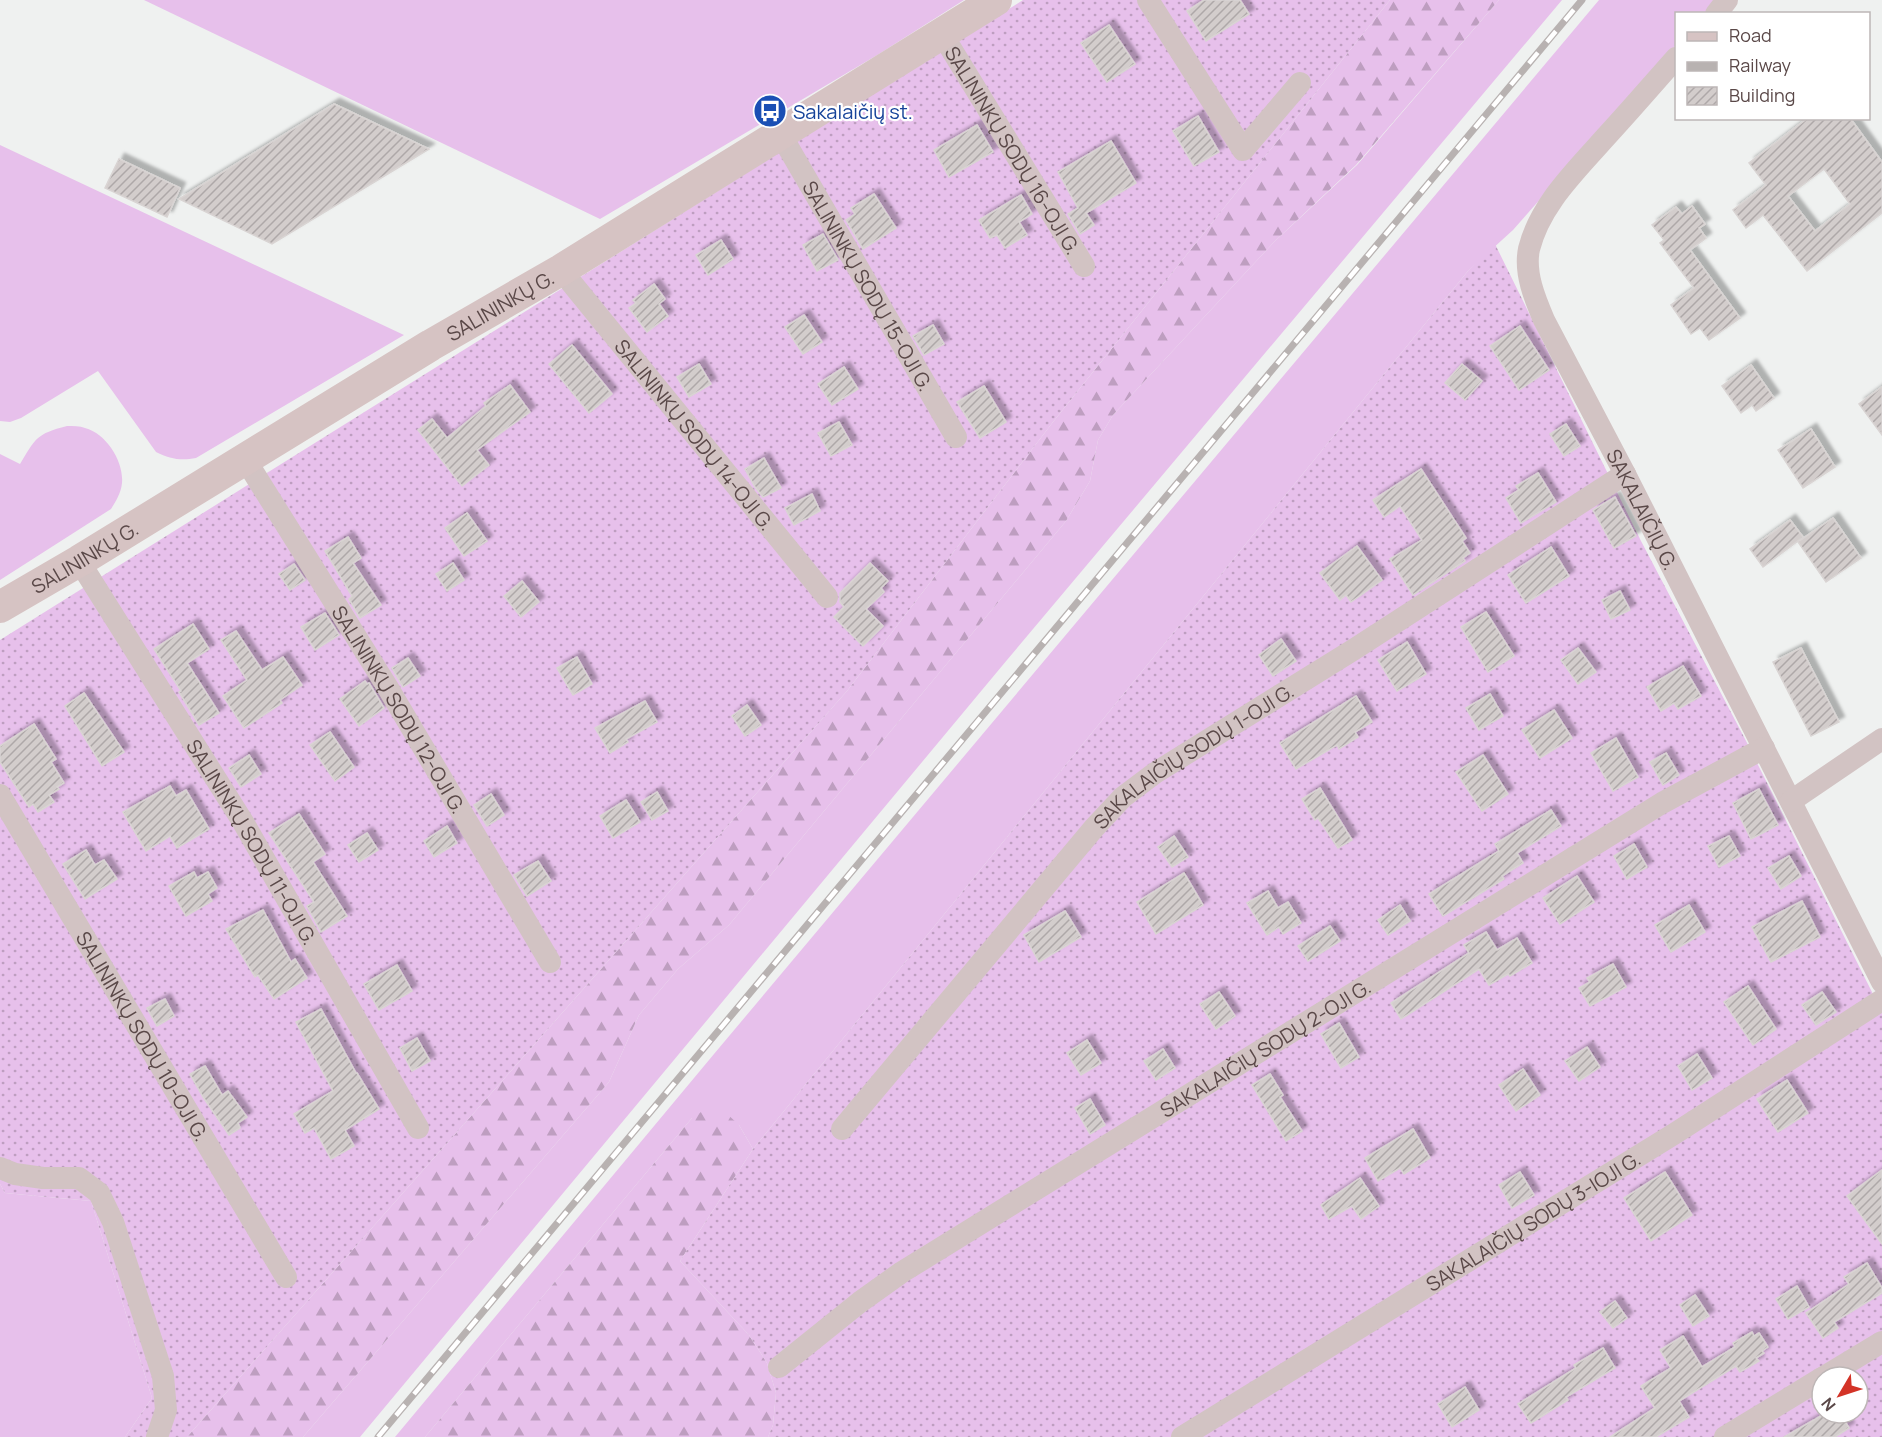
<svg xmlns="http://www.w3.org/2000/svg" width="1882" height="1437" viewBox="0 0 1882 1437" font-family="Manrope,sans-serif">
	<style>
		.grass { fill: #e7c0eb }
		.forest { fill: url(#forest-firs) }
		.garden { fill: url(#garden-dots); fill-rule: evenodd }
		.building { fill: url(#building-hatch); stroke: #d9d4d3; stroke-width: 1.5; fill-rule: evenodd; filter: url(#shadow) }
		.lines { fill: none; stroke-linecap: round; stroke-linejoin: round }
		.minor { stroke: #d2c3c3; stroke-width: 22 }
		.secondary { stroke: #d6c3c3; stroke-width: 32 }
		.rail-casing { stroke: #b8b2b1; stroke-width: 7 }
		.rail { stroke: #fff; stroke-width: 4.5; stroke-dasharray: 14; stroke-linecap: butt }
		.labels { text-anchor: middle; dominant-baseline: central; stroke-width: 4.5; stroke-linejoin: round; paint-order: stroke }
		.transit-label { font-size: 20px; fill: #164399; stroke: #fff; text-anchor: start }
		.street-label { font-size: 20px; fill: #5a4848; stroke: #fff }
	</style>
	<defs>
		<pattern id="forest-firs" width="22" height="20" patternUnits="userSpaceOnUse" patternTransform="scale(1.5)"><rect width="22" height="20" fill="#e7c0eb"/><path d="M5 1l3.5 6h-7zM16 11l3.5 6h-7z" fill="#be9ec0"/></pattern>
		<pattern id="garden-dots" width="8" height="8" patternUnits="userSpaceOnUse" patternTransform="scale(1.5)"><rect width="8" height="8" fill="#e7c0eb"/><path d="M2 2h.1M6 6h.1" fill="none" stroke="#be9ec0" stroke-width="1.8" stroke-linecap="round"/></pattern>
		<pattern id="building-hatch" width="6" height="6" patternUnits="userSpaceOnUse" patternTransform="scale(1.5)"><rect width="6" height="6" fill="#d3cdcc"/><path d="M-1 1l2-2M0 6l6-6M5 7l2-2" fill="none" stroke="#aea8a8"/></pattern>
		<filter id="shadow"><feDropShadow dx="5.5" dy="-5.5" stdDeviation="1.5" flood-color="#0004"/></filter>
	</defs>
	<rect width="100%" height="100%" fill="#eff1f0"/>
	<g class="grass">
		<path d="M 144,0 L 964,0 L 879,54 L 600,219 Z"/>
		<path d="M 1499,0 L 1562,0 L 1007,660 L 360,1437 L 303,1437 L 609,1082 L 639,1015 L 678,969 L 729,925 L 1066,521 L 1090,481 L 1098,440 L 1113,415 L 1275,241 L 1357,165 Z"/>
		<path d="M 1599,0 L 1717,0 L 1705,13 L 1676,14 L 1676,45 L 1513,230 L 1468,271 L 753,1149 L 739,1125 L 692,1118 L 425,1437 L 395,1437 L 714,1054 Z"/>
		<path d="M 0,145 L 404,335 L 196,458 C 181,461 170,459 156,452 L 98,371 L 21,418 L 10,422 L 0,421 Z"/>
		<path d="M 67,426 C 73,426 80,426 85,428 C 107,434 124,462 122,483 C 121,493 116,501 111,509 L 0,580 L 0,454 L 20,464 C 36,438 36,434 67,426 Z"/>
		<path d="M 0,1184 L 5,1193 L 91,1201 L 152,1398 L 125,1437 L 0,1437 Z"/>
	</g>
	<g class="forest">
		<path d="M 1390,0 L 1499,0 L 1356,165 L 1275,241 L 1113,415 L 1098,440 L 1090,481 L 1066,521 L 729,925 L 678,969 L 639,1015 L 609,1082 L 303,1437 L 187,1437 L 847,691 L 1053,422 Z"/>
		<path d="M 707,1108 L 724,1111 L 739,1125 L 753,1149 L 680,1261 L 749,1335 L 767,1363 L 776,1393 L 773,1425 L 768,1437 L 425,1437 L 692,1118 Z"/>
	</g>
	<g class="garden">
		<path d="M 1023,0 L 1390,0 L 1053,422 L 847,691 L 187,1437 L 125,1437 L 152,1398 L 91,1201 L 5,1193 L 0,1184 L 0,640 Z"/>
		<path d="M 1495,244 L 1641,541 L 1745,739 L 1882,1012 L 1882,1437 L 768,1437 L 773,1425 L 776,1393 L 767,1363 L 749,1335 L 680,1261 L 753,1149 L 1468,271 ZM 1822,1377 L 1858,1377 L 1858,1413 L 1822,1413 Z"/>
	</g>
	<g class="building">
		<path d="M 1204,0 L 1240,0 L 1249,14 L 1206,41 L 1187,11 Z"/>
		<path d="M 1109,25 L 1135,64 L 1107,82 L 1081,43 Z"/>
		<path d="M 334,104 L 429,149 L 272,244 L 179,199 Z"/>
		<path d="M 1198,116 L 1219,152 L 1194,166 L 1173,131 Z"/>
		<path d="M 1808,118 L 1850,118 L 1882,162 L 1882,213 L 1807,271 L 1763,215 L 1746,228 L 1733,210 L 1766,185 L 1749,163 ZM 1824,169 L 1850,204 L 1815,231 L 1788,196 Z"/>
		<path d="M 977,125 L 993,152 L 949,177 L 934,150 Z"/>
		<path d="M 1111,141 L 1136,183 L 1086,213 L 1094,225 L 1080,234 L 1068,214 L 1078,208 L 1058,172 Z"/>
		<path d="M 119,159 L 180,188 L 167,217 L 105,188 Z"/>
		<path d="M 874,194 L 896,228 L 863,249 L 846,220 L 855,214 L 851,208 Z"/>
		<path d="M 1021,195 L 1032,214 L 1019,222 L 1027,235 L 1005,248 L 997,235 L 990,238 L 979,220 Z"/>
		<path d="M 1692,206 L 1705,224 L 1699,228 L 1706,238 L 1690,250 L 1740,318 L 1709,340 L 1700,328 L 1691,334 L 1671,305 L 1694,288 L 1660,243 L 1664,240 L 1652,225 L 1676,207 L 1682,214 Z"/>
		<path d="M 823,234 L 838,260 L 817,271 L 803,245 Z"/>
		<path d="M 721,240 L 733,259 L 708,275 L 696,255 Z"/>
		<path d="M 654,284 L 665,299 L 659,304 L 668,316 L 647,332 L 629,308 L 636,303 L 633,300 Z"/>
		<path d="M 804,315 L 822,342 L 803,354 L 785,327 Z"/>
		<path d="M 933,325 L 944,344 L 924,355 L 913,336 Z"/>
		<path d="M 1520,326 L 1549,370 L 1519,390 L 1490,346 Z"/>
		<path d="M 572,345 L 612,394 L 589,413 L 549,364 Z"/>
		<path d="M 699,364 L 711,384 L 689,397 L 677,377 Z"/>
		<path d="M 1462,364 L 1482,381 L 1465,400 L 1445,383 Z"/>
		<path d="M 1751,365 L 1774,398 L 1756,411 L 1752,405 L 1741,413 L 1722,386 Z"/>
		<path d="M 844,367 L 858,389 L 832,405 L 818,384 Z"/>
		<path d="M 510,385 L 530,412 L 477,450 L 489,465 L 462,486 L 418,430 L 432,419 L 447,438 L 486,406 L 484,403 Z"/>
		<path d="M 984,386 L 1006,422 L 980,438 L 957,402 Z"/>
		<path d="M 1882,387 L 1882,435 L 1859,404 Z"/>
		<path d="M 839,422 L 852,445 L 831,456 L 818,433 Z"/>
		<path d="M 1566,424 L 1580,446 L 1564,456 L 1550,434 Z"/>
		<path d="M 1811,429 L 1835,467 L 1803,488 L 1778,450 Z"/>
		<path d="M 764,458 L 781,488 L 763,497 L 755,487 L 745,469 Z"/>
		<path d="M 1421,469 L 1466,538 L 1462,541 L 1470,553 L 1463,558 L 1465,561 L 1413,595 L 1390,559 L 1422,540 L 1400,506 L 1384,517 L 1373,500 Z"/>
		<path d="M 1538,473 L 1556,502 L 1521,523 L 1506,498 L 1519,490 L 1516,486 Z"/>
		<path d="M 812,494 L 820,511 L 794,525 L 785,508 Z"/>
		<path d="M 1615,497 L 1636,536 L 1614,548 L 1593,510 Z"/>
		<path d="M 467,513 L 487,541 L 464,556 L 445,528 Z"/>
		<path d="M 1833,518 L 1861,558 L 1826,582 L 1798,542 Z"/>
		<path d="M 1790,520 L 1803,537 L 1763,567 L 1750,549 Z"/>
		<path d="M 348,537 L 361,558 L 353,563 L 381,605 L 360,618 L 349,599 L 352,596 L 325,551 Z"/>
		<path d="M 1357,546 L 1382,580 L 1351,602 L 1346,595 L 1340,600 L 1320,573 Z"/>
		<path d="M 1551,547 L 1569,576 L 1526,603 L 1508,575 Z"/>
		<path d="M 453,563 L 464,580 L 447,591 L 436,574 Z"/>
		<path d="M 870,563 L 888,581 L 881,588 L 884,592 L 866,609 L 883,626 L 863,646 L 834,617 L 844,607 L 840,602 L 840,593 Z"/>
		<path d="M 294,564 L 305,580 L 290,590 L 279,574 Z"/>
		<path d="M 522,581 L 539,602 L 521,617 L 504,596 Z"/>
		<path d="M 1620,591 L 1630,610 L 1611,619 L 1602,600 Z"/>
		<path d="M 1486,612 L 1514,656 L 1488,672 L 1461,627 Z"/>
		<path d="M 325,613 L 339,635 L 315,650 L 301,627 Z"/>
		<path d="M 193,624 L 209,649 L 187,663 L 219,713 L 199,725 L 179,692 L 181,691 L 154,649 Z"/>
		<path d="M 236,631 L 262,670 L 283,657 L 302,685 L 280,700 L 282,703 L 244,728 L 223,696 L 247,680 L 221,640 Z"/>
		<path d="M 1281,639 L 1296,661 L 1273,676 L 1259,655 Z"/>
		<path d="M 1407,642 L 1426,674 L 1397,691 L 1378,660 Z"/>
		<path d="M 1578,648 L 1596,672 L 1578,684 L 1561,660 Z"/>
		<path d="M 1801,648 L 1839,722 L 1811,736 L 1773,662 Z"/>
		<path d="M 577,657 L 592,684 L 573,695 L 557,668 Z"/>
		<path d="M 408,658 L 420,676 L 403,687 L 392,668 Z"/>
		<path d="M 1683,666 L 1701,696 L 1678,709 L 1674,703 L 1661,711 L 1647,687 Z"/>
		<path d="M 365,681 L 367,684 L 369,683 L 384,708 L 359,726 L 340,699 Z"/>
		<path d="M 84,693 L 124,752 L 102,766 L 65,706 Z"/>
		<path d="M 1490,694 L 1503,716 L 1479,730 L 1466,708 Z"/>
		<path d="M 1356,696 L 1372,722 L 1355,732 L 1358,737 L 1339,749 L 1337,745 L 1296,769 L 1280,743 Z"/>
		<path d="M 645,701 L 657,722 L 626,739 L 628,742 L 610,753 L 595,728 Z"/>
		<path d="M 747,705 L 761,725 L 745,736 L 732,716 Z"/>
		<path d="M 1554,710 L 1572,738 L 1540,758 L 1522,730 Z"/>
		<path d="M 34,724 L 56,759 L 51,762 L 64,783 L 57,787 L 59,789 L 49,795 L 54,802 L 38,812 L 33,804 L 29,807 L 0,762 L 0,746 Z"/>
		<path d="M 330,732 L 354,767 L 335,781 L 310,745 Z"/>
		<path d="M 1616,738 L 1638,777 L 1613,791 L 1591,753 Z"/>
		<path d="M 1666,753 L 1679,775 L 1663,785 L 1650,762 Z"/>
		<path d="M 249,755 L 261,774 L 241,787 L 229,768 Z"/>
		<path d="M 1483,755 L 1508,794 L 1482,811 L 1456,772 Z"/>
		<path d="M 170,786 L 176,796 L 186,790 L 209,829 L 177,848 L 170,836 L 146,851 L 123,812 Z"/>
		<path d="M 1320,788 L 1352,840 L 1338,848 L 1318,818 L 1315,820 L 1302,799 Z"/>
		<path d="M 1759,789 L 1778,825 L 1751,839 L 1733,803 Z"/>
		<path d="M 657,792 L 668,811 L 652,820 L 641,802 Z"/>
		<path d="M 491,794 L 504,815 L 487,826 L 474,805 Z"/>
		<path d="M 626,800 L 640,822 L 613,838 L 600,816 Z"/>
		<path d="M 1551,810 L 1561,826 L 1517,853 L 1523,863 L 1502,876 L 1504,879 L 1443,916 L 1429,894 L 1499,851 L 1495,844 Z"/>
		<path d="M 299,814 L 325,854 L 313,862 L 347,916 L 321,932 L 307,906 L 314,902 L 269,833 Z"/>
		<path d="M 447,826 L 457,843 L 434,857 L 424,841 Z"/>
		<path d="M 367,833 L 378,850 L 359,862 L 348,845 Z"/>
		<path d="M 1174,836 L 1188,857 L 1172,867 L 1158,847 Z"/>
		<path d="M 1729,836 L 1740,856 L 1719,867 L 1708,846 Z"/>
		<path d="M 1634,844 L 1647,867 L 1627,879 L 1614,856 Z"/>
		<path d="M 86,850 L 95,865 L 104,860 L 117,879 L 85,899 L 63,864 Z"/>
		<path d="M 1789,856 L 1801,876 L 1781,889 L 1768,868 Z"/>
		<path d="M 538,861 L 551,881 L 527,896 L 514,875 Z"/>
		<path d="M 194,872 L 197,878 L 208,872 L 217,888 L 208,894 L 212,901 L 186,916 L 169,886 Z"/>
		<path d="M 1184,873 L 1203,905 L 1156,934 L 1137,902 Z"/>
		<path d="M 1577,876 L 1594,902 L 1560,924 L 1543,898 Z"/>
		<path d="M 1268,891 L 1278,908 L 1288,902 L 1301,923 L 1283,934 L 1279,927 L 1267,935 L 1247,903 Z"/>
		<path d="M 1802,901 L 1820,937 L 1771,962 L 1752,927 Z"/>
		<path d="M 1400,905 L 1410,921 L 1388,935 L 1378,920 Z"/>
		<path d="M 1689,905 L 1705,932 L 1671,952 L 1655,925 Z"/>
		<path d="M 263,910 L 291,962 L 295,959 L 307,978 L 274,999 L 258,975 L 255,977 L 226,929 Z"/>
		<path d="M 1065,911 L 1081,937 L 1039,962 L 1024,935 Z"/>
		<path d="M 1330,926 L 1340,941 L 1308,961 L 1298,946 Z"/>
		<path d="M 1486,932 L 1497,950 L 1517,938 L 1532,963 L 1510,976 L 1508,974 L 1489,985 L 1479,969 L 1401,1019 L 1391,1003 L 1469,953 L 1464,945 Z"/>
		<path d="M 1613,964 L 1626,987 L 1590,1006 L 1579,988 L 1590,982 L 1587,978 Z"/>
		<path d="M 397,965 L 412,991 L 379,1010 L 364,984 Z"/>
		<path d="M 1748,986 L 1776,1029 L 1753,1045 L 1724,1002 Z"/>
		<path d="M 1219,992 L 1235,1016 L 1216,1029 L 1200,1004 Z"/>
		<path d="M 1822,992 L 1836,1012 L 1816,1025 L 1802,1005 Z"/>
		<path d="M 165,999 L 174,1016 L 157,1026 L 147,1008 Z"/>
		<path d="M 321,1009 L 356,1073 L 357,1073 L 379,1109 L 345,1130 L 354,1146 L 331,1159 L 314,1128 L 305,1133 L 294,1114 L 333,1091 L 296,1022 Z"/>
		<path d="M 1339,1023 L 1359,1057 L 1341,1068 L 1321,1034 Z"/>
		<path d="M 417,1038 L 430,1061 L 412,1071 L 400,1048 Z"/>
		<path d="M 1087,1040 L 1101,1063 L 1081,1075 L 1067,1053 Z"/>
		<path d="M 1587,1047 L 1600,1067 L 1579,1081 L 1565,1061 Z"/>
		<path d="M 1163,1049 L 1175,1068 L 1156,1080 L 1144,1061 Z"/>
		<path d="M 1697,1054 L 1712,1078 L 1692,1090 L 1678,1066 Z"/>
		<path d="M 205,1066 L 222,1095 L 228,1091 L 247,1117 L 238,1123 L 240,1128 L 229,1135 L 203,1097 L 190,1074 Z"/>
		<path d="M 1523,1069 L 1540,1095 L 1516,1111 L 1499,1085 Z"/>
		<path d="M 1270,1074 L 1283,1095 L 1280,1097 L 1302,1131 L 1286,1141 L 1252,1085 Z"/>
		<path d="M 1787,1080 L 1808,1113 L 1778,1132 L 1757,1099 Z"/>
		<path d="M 1090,1099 L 1105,1125 L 1090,1134 L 1075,1108 Z"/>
		<path d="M 1413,1129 L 1430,1158 L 1404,1174 L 1400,1168 L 1378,1181 L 1365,1158 Z"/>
		<path d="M 1882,1170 L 1882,1244 L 1847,1196 Z"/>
		<path d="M 1520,1172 L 1534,1195 L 1512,1208 L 1499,1185 Z"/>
		<path d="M 1665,1172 L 1692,1215 L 1651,1241 L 1624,1198 Z"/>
		<path d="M 1360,1178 L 1379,1206 L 1361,1219 L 1352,1206 L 1329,1219 L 1321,1205 Z"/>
		<path d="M 1867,1263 L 1882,1288 L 1882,1293 L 1834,1322 L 1838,1328 L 1823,1338 L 1806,1313 L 1849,1284 L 1844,1277 Z"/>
		<path d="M 1797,1286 L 1809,1307 L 1788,1319 L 1776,1299 Z"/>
		<path d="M 1695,1295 L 1709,1316 L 1693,1326 L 1680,1305 Z"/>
		<path d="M 1615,1301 L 1627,1318 L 1613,1328 L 1600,1312 Z"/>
		<path d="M 1752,1332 L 1754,1336 L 1759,1333 L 1768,1347 L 1762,1351 L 1764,1353 L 1756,1358 L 1759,1361 L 1740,1372 L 1736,1366 L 1679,1401 L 1689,1417 L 1656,1437 L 1610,1437 L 1655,1408 L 1641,1386 L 1671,1368 L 1660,1350 L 1683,1336 L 1702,1367 L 1735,1347 L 1733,1343 Z"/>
		<path d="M 1603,1348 L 1615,1368 L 1566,1397 L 1568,1400 L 1531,1423 L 1518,1404 L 1576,1368 L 1574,1365 Z"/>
		<path d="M 1465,1387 L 1479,1410 L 1452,1427 L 1438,1404 Z"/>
		<path d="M 1826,1413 L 1840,1413 L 1849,1428 L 1835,1437 L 1784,1437 Z"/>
	</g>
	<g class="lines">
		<g class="minor">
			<path d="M 1148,0 L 1243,150 L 1300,83"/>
			<path d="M 1716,14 L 1727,0"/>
			<path id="s1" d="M 942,34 L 1084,266"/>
			<path id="s2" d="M 1676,58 C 1652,85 1628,113 1603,140 C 1574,173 1540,205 1529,249 C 1524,273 1535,299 1544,320 L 1625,474 L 1882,982"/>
			<path id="s3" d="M 781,135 L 956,437"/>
			<path id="s4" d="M 561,270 L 827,597"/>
			<path id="s5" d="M 245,459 L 388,688 L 550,962"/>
			<path id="s6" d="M 79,561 L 243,822 L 418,1128"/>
			<path id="s7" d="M 0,795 L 286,1277"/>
			<path d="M 1791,801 L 1882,739"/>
			<path id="s8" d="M 842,1129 L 1094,828 L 1123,797 L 1155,773 L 1353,650 L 1625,474"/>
			<path d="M 0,1168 L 15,1174 L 43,1178 L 79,1178 L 99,1193 L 113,1222 L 163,1376 L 166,1410 L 157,1437"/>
			<path id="s9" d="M 779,1367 L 860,1302 L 902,1272 L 1662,803 L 1764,748"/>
			<path d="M 1824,1377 L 1882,1342"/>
			<path id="s10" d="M 1182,1437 L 1674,1134 L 1882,1000"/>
			<path d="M 1725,1437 L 1822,1378"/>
		</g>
		<path class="secondary" id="s11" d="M 0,607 L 79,561 L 431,345 L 561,270 L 996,0"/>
		<defs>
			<path id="rail" d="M 378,1437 L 1582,0"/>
		</defs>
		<use href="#rail" class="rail-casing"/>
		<use href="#rail" class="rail"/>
	</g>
	<defs>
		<symbol id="bus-disc" viewBox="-11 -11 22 22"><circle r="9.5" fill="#1a4fb4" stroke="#fff"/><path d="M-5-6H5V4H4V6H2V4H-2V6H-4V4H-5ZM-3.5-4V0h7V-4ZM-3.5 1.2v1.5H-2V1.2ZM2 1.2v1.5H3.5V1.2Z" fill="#fff"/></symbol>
	</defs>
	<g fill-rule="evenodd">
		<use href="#bus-disc" x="751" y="92" width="38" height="38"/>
	</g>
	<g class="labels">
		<g class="transit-label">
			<text x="793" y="111">Sakalaičių st.</text>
		</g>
		<g class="street-label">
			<text stroke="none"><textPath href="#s1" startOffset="136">SALININKŲ SODŲ 16-OJI G.</textPath></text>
			<text stroke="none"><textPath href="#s3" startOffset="174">SALININKŲ SODŲ 15-OJI G.</textPath></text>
			<text stroke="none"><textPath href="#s11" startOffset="584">SALININKŲ G.</textPath></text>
			<text stroke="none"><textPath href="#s4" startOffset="212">SALININKŲ SODŲ 14-OJI G.</textPath></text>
			<text stroke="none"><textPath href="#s2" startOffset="530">SAKALAIČIŲ G.</textPath></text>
			<text stroke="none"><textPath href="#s11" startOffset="98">SALININKŲ G.</textPath></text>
			<text stroke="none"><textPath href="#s5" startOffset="294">SALININKŲ SODŲ 12-OJI G.</textPath></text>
			<text stroke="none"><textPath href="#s8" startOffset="516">SAKALAIČIŲ SODŲ 1-OJI G.</textPath></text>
			<text stroke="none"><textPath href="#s6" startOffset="330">SALININKŲ SODŲ 11-OJI G.</textPath></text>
			<text stroke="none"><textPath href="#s7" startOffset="280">SALININKŲ SODŲ 10-OJI G.</textPath></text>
			<text stroke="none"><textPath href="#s9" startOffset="582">SAKALAIČIŲ SODŲ 2-OJI G.</textPath></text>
			<text stroke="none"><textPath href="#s10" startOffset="412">SAKALAIČIŲ SODŲ 3-IOJI G.</textPath></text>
		</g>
	</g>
	<rect x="1675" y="12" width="195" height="108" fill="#ffffff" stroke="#bdb6b6" stroke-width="1.5"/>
	<rect x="1687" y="32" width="30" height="9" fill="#d6c3c3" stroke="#bdb6b6" stroke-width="1.5"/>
	<text x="1729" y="42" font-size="18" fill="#5a4848">Road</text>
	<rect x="1687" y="62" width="30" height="9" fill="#b8b2b1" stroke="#bdb6b6" stroke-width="1.5"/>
	<text x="1729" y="72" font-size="18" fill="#5a4848">Railway</text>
	<rect x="1687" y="87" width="30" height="18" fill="url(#building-hatch)" stroke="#bdb6b6" stroke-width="1.5"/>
	<text x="1729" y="102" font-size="18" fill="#5a4848">Building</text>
	<g transform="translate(1840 1395) rotate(231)"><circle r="28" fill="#ffffff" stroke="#bdb6b6" stroke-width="1.5"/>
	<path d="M0-4.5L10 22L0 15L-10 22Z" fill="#d33327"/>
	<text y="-9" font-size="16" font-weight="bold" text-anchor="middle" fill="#5a4848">N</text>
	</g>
</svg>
